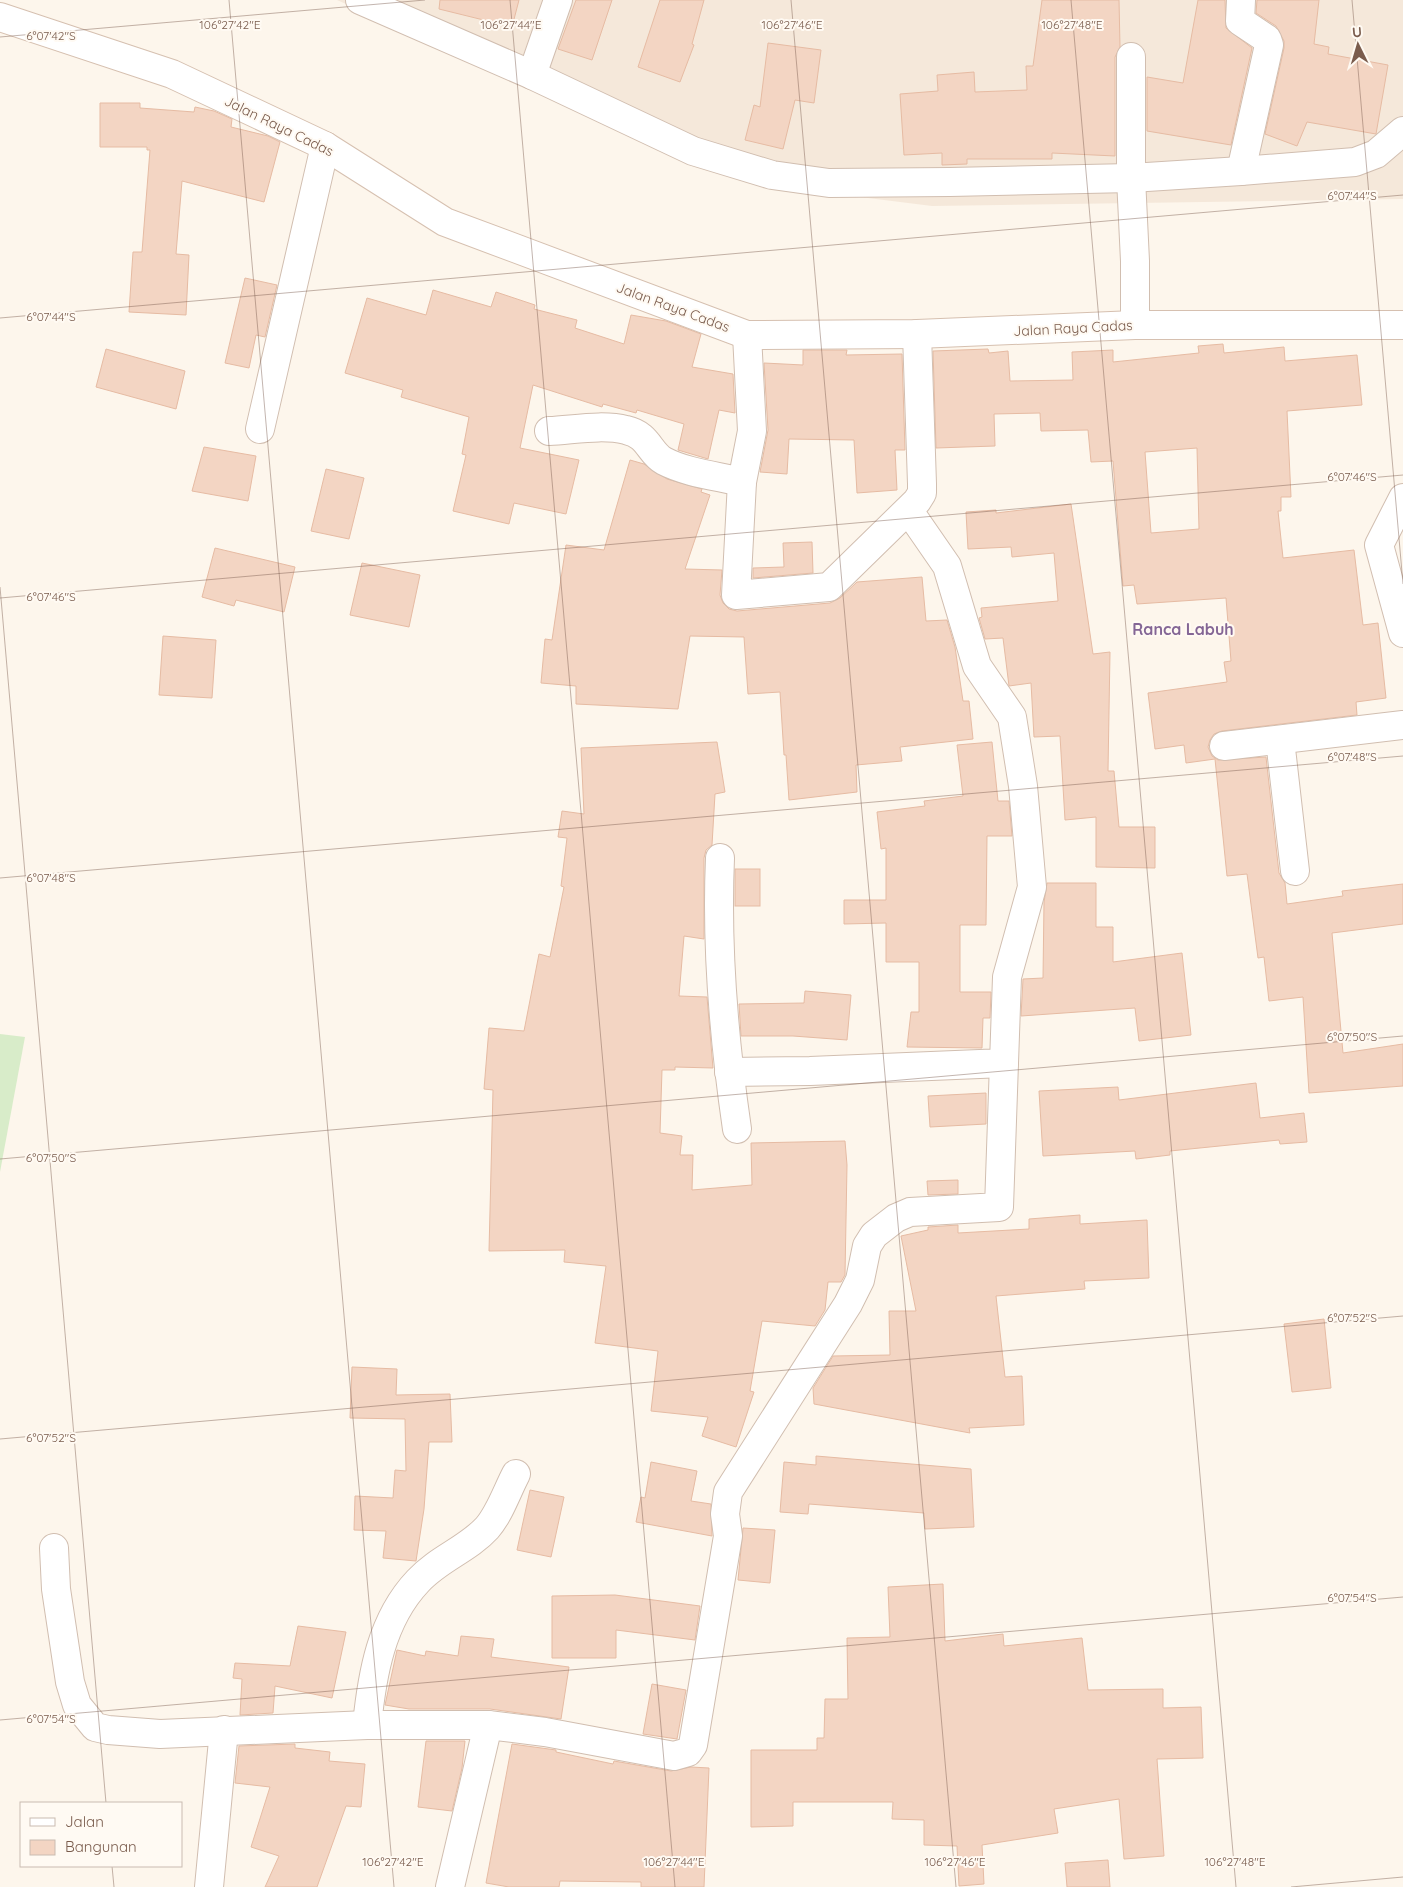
<svg xmlns="http://www.w3.org/2000/svg" width="1403" height="1887" viewBox="0 0 1403 1887" font-family="Quicksand,sans-serif">
	<style>
		.residential { fill: #f5e8da }
		.green { fill: #d8ecc9 }
		.building { fill: #f3d5c3; stroke: #e6bba3; fill-rule: evenodd }
		.lines { fill: none; stroke-linecap: round; stroke-linejoin: round }
		.street-casing { stroke: #d1beb0; stroke-width: 30 }
		.secondary-casing { stroke: #d6c0b0; stroke-width: 30 }
		.street { stroke: #fff; stroke-width: 28 }
		.secondary { stroke: #fff; stroke-width: 28 }
		.ticks { fill: none; stroke: #7a5c4d; stroke-width: 1; stroke-opacity: 0.45 }
		.labels { text-anchor: middle; dominant-baseline: central; stroke-width: 4; stroke-linejoin: round; paint-order: stroke }
		.street-label { font-size: 14px; fill: #7a5c4d; stroke: #fffaf3 }
		.quarter-label { font-size: 16px; font-weight: bold; fill: #846695; stroke: #fffaf3 }
		.ticks-label { font-size: 12px; text-anchor: middle; fill: #7a5c4d; stroke: #fffaf3; stroke-width: 4; stroke-linejoin: round; paint-order: stroke }
	</style>
	<rect width="100%" height="100%" fill="#fdf6ec"/>
	<path class="residential" d="M 337,0 L 1403,0 L 1403,199 L 932,206 L 747,183 Z"/>
	<path class="green" d="M 0,1034 L 25,1037 L 0,1172 Z"/>
	<g class="building">
		<path d="M 440,0 L 519,0 L 512,27 L 439,9 Z"/>
		<path d="M 576,0 L 612,0 L 592,60 L 558,49 Z"/>
		<path d="M 660,0 L 704,0 L 692,44 L 694,45 L 680,82 L 638,67 Z"/>
		<path d="M 1042,0 L 1119,0 L 1120,47 L 1115,57 L 1115,156 L 1052,153 L 1052,159 L 967,159 L 967,164 L 942,165 L 942,153 L 904,155 L 900,94 L 938,91 L 937,75 L 974,72 L 975,92 L 1027,90 L 1026,66 L 1033,66 Z"/>
		<path d="M 1198,0 L 1225,0 L 1226,28 L 1252,48 L 1231,145 L 1147,131 L 1147,77 L 1183,83 Z"/>
		<path d="M 1257,0 L 1319,0 L 1314,44 L 1329,47 L 1328,54 L 1388,65 L 1376,134 L 1307,122 L 1297,146 L 1265,134 L 1284,48 L 1284,41 L 1276,26 L 1256,13 Z"/>
		<path d="M 768,43 L 821,50 L 814,103 L 795,100 L 783,149 L 745,140 L 754,105 L 760,107 Z"/>
		<path d="M 100,103 L 140,103 L 140,108 L 194,112 L 195,107 L 214,111 L 232,119 L 231,127 L 268,136 L 280,142 L 264,202 L 182,181 L 176,254 L 189,255 L 186,315 L 129,312 L 133,252 L 142,252 L 150,150 L 147,150 L 147,147 L 100,147 Z"/>
		<path d="M 245,278 L 277,285 L 265,337 L 256,335 L 249,368 L 225,363 Z"/>
		<path d="M 433,290 L 491,307 L 496,292 L 535,305 L 534,309 L 577,320 L 575,328 L 624,344 L 631,315 L 666,321 L 701,334 L 692,367 L 733,374 L 735,413 L 719,410 L 708,459 L 678,450 L 684,424 L 637,410 L 636,413 L 603,404 L 602,407 L 533,385 L 520,448 L 579,460 L 566,514 L 514,503 L 509,524 L 453,511 L 466,455 L 462,454 L 469,417 L 401,397 L 403,390 L 345,373 L 367,298 L 426,315 Z"/>
		<path d="M 1223,344 L 1224,353 L 1284,347 L 1285,361 L 1357,355 L 1362,405 L 1287,411 L 1291,497 L 1281,497 L 1281,511 L 1278,511 L 1283,558 L 1354,550 L 1363,625 L 1378,623 L 1386,698 L 1356,702 L 1357,715 L 1222,731 L 1214,734 L 1210,740 L 1208,747 L 1212,756 L 1218,760 L 1266,757 L 1279,873 L 1285,883 L 1287,904 L 1343,896 L 1342,891 L 1403,884 L 1403,924 L 1332,933 L 1343,1053 L 1403,1044 L 1403,1086 L 1309,1093 L 1303,997 L 1269,1001 L 1264,957 L 1258,958 L 1247,874 L 1227,876 L 1215,759 L 1186,763 L 1184,745 L 1155,749 L 1148,693 L 1227,682 L 1224,662 L 1231,661 L 1226,598 L 1137,604 L 1134,585 L 1123,586 L 1113,461 L 1091,462 L 1088,430 L 1041,431 L 1040,413 L 994,414 L 995,446 L 936,448 L 933,351 L 988,349 L 989,353 L 1008,351 L 1010,381 L 1073,380 L 1072,352 L 1113,350 L 1113,362 L 1199,353 L 1198,346 ZM 1197,448 L 1199,529 L 1151,533 L 1145,452 Z"/>
		<path d="M 106,349 L 185,371 L 176,409 L 96,387 Z"/>
		<path d="M 803,350 L 847,350 L 846,355 L 902,354 L 905,450 L 895,450 L 897,490 L 857,493 L 854,440 L 789,439 L 787,474 L 760,472 L 768,430 L 764,363 L 803,365 Z"/>
		<path d="M 204,447 L 256,456 L 248,501 L 192,491 Z"/>
		<path d="M 630,460 L 644,464 L 667,479 L 702,489 L 701,492 L 710,495 L 685,569 L 722,570 L 720,595 L 723,603 L 729,609 L 737,611 L 830,603 L 840,598 L 857,582 L 922,577 L 926,621 L 947,620 L 955,647 L 963,701 L 969,701 L 973,739 L 900,747 L 902,761 L 856,765 L 857,792 L 789,800 L 786,755 L 784,755 L 780,692 L 748,694 L 744,637 L 690,636 L 678,709 L 576,704 L 576,686 L 541,683 L 545,639 L 552,640 L 566,545 L 604,550 Z"/>
		<path d="M 326,469 L 364,478 L 349,539 L 311,531 Z"/>
		<path d="M 1071,504 L 1093,654 L 1110,652 L 1108,771 L 1114,771 L 1119,827 L 1155,827 L 1155,868 L 1096,867 L 1096,817 L 1065,820 L 1060,736 L 1034,737 L 1031,683 L 1009,686 L 1003,638 L 985,639 L 979,618 L 982,617 L 981,608 L 1058,601 L 1054,553 L 1012,557 L 1011,547 L 968,549 L 966,512 L 996,510 L 996,513 Z"/>
		<path d="M 812,542 L 813,573 L 753,578 L 753,568 L 784,567 L 783,543 Z"/>
		<path d="M 215,548 L 295,567 L 284,612 L 236,600 L 234,606 L 202,597 Z"/>
		<path d="M 362,563 L 420,575 L 409,627 L 350,615 Z"/>
		<path d="M 163,636 L 216,640 L 212,698 L 159,695 Z"/>
		<path d="M 717,742 L 725,792 L 715,794 L 712,845 L 706,850 L 704,858 L 704,939 L 684,936 L 679,996 L 707,997 L 713,1068 L 675,1067 L 675,1070 L 662,1070 L 660,1133 L 682,1136 L 680,1155 L 693,1155 L 692,1190 L 752,1185 L 751,1143 L 845,1141 L 847,1165 L 845,1275 L 841,1282 L 828,1282 L 825,1310 L 815,1326 L 762,1321 L 750,1391 L 754,1392 L 736,1447 L 702,1436 L 708,1417 L 651,1411 L 658,1351 L 595,1343 L 606,1266 L 564,1262 L 565,1250 L 489,1251 L 493,1090 L 484,1089 L 489,1028 L 524,1031 L 539,954 L 550,957 L 564,887 L 561,886 L 567,838 L 558,837 L 562,811 L 584,814 L 581,748 Z"/>
		<path d="M 992,742 L 998,801 L 1009,801 L 1012,836 L 987,836 L 986,925 L 960,925 L 960,992 L 991,992 L 990,1018 L 983,1018 L 982,1048 L 907,1047 L 911,1012 L 919,1012 L 919,962 L 886,962 L 886,923 L 844,924 L 844,900 L 886,900 L 886,848 L 881,849 L 877,812 L 925,806 L 924,801 L 963,796 L 957,745 Z"/>
		<rect x="735" y="869" width="25" height="37"/>
		<path d="M 1047,883 L 1096,883 L 1096,927 L 1113,927 L 1113,962 L 1182,953 L 1191,1035 L 1139,1041 L 1135,1008 L 1021,1016 L 1023,979 L 1043,978 L 1044,902 Z"/>
		<path d="M 805,991 L 851,995 L 847,1040 L 793,1036 L 741,1036 L 739,1004 L 804,1003 Z"/>
		<path d="M 1256,1083 L 1260,1118 L 1304,1113 L 1307,1142 L 1280,1144 L 1279,1140 L 1170,1151 L 1170,1155 L 1136,1159 L 1135,1151 L 1043,1156 L 1039,1091 L 1118,1087 L 1119,1100 Z"/>
		<path d="M 986,1093 L 986,1124 L 930,1127 L 928,1096 Z"/>
		<path d="M 958,1180 L 958,1194 L 928,1195 L 927,1181 Z"/>
		<path d="M 1080,1215 L 1080,1224 L 1147,1220 L 1149,1278 L 1084,1281 L 1085,1289 L 996,1296 L 1005,1377 L 1022,1376 L 1024,1425 L 969,1428 L 970,1433 L 814,1404 L 813,1388 L 833,1356 L 890,1355 L 889,1311 L 916,1311 L 901,1236 L 928,1230 L 928,1227 L 958,1225 L 958,1233 L 1029,1229 L 1029,1219 Z"/>
		<path d="M 1324,1319 L 1331,1388 L 1292,1392 L 1284,1324 Z"/>
		<path d="M 352,1367 L 397,1369 L 396,1395 L 450,1394 L 452,1442 L 429,1442 L 424,1509 L 416,1561 L 383,1558 L 386,1531 L 354,1530 L 355,1496 L 393,1498 L 395,1470 L 406,1471 L 405,1419 L 350,1418 Z"/>
		<path d="M 816,1456 L 971,1469 L 974,1527 L 925,1529 L 924,1513 L 809,1504 L 808,1514 L 780,1512 L 784,1462 L 816,1465 Z"/>
		<path d="M 651,1462 L 697,1471 L 691,1501 L 711,1504 L 712,1536 L 636,1522 L 641,1497 L 645,1498 Z"/>
		<path d="M 530,1490 L 564,1497 L 551,1557 L 517,1550 Z"/>
		<path d="M 743,1528 L 775,1530 L 770,1583 L 738,1580 Z"/>
		<path d="M 943,1584 L 945,1641 L 1003,1634 L 1004,1646 L 1082,1638 L 1088,1690 L 1163,1689 L 1163,1708 L 1201,1707 L 1203,1758 L 1157,1759 L 1164,1856 L 1124,1859 L 1119,1799 L 1054,1809 L 1058,1833 L 982,1845 L 984,1884 L 959,1886 L 957,1846 L 924,1845 L 924,1820 L 892,1819 L 893,1802 L 793,1802 L 793,1826 L 751,1827 L 751,1750 L 817,1750 L 817,1738 L 824,1738 L 825,1699 L 848,1699 L 847,1638 L 890,1637 L 888,1587 Z"/>
		<path d="M 615,1595 L 700,1606 L 695,1640 L 616,1630 L 616,1658 L 552,1658 L 552,1596 Z"/>
		<path d="M 298,1626 L 346,1632 L 332,1698 L 275,1686 L 273,1713 L 240,1715 L 242,1679 L 233,1678 L 235,1663 L 290,1666 Z"/>
		<path d="M 461,1636 L 494,1639 L 491,1657 L 569,1667 L 561,1719 L 490,1709 L 409,1709 L 385,1705 L 397,1650 L 425,1656 L 426,1651 L 458,1656 Z"/>
		<path d="M 652,1684 L 686,1690 L 677,1739 L 643,1734 Z"/>
		<path d="M 426,1741 L 465,1741 L 462,1768 L 452,1811 L 418,1807 Z"/>
		<path d="M 295,1744 L 295,1748 L 330,1752 L 329,1761 L 365,1764 L 361,1807 L 346,1806 L 317,1887 L 265,1887 L 279,1856 L 251,1847 L 270,1787 L 235,1783 L 239,1746 Z"/>
		<path d="M 512,1744 L 556,1750 L 556,1752 L 613,1764 L 614,1761 L 671,1771 L 691,1767 L 709,1768 L 704,1887 L 641,1887 L 641,1882 L 560,1881 L 559,1887 L 509,1887 L 486,1883 Z"/>
		<path d="M 1108,1860 L 1110,1887 L 1067,1887 L 1065,1863 Z"/>
	</g>
	<g class="lines">
		<defs>
			<g id="street">
				<path d="M 360,0 L 532,75 L 693,151 L 772,175 L 829,183 L 950,182 L 1131,178 L 1241,171 L 1355,162 L 1376,154 L 1403,131"/>
				<path d="M 1241,0 L 1240,21 L 1267,39 L 1269,45 L 1241,171"/>
				<path d="M 1131,57 L 1131,178 L 1135,261 L 1135,325"/>
				<path d="M 532,75 L 558,0"/>
				<path d="M 747,335 L 752,431 L 742,482 L 736,595 L 829,587 L 917,501 L 922,493 L 922,484 L 917,334"/>
				<path d="M 260,429 L 325,146"/>
				<path d="M 549,431 C 573,430 602,424 626,430 C 649,435 649,453 664,461 C 687,473 718,476 742,482"/>
				<path d="M 1403,498 L 1379,545 L 1403,633"/>
				<path d="M 1280,740 L 1295,871"/>
				<path d="M 1224,746 L 1403,725"/>
				<path d="M 720,858 C 716,948 724,1040 737,1129"/>
				<path d="M 729,1072 L 810,1071 L 1004,1063 L 1007,977 L 1032,887 L 1023,786 L 1012,717 L 977,666 L 947,566 L 909,511"/>
				<path d="M 54,1548 L 56,1589 L 70,1682 L 77,1705 L 95,1727 L 108,1730 L 160,1734 L 367,1725 L 488,1725 L 545,1732 L 674,1756 L 688,1752 L 693,1745 L 728,1536 L 725,1514 L 728,1492 L 848,1304 L 860,1280 L 867,1246 L 874,1235 L 896,1218 L 910,1212 L 999,1207 L 1004,1063"/>
				<path d="M 367,1725 C 372,1675 381,1620 418,1581 C 438,1559 468,1549 487,1528 C 500,1513 507,1491 516,1474"/>
				<path d="M 209,1887 L 224,1730"/>
				<path d="M 450,1887 L 488,1725"/>
			</g>
			<path id="secondary" d="M 0,17 L 172,74 L 325,146 L 445,222 L 747,335 L 917,334 L 1135,325 L 1403,325"/>
		</defs>
		<use href="#street" class="street-casing"/>
		<use href="#secondary" class="secondary-casing"/>
		<use href="#street" class="street"/>
		<use href="#secondary" class="secondary"/>
	</g>
	<path class="ticks" d="M 229,0 L 394,1887M 510,0 L 675,1887M 791,0 L 956,1887M 1071,0 L 1236,1887M 1352,0 L 1403,584M 0,37 L 425,0M 0,318 L 1403,195M 0,587 L 106,1803M 0,598 L 1403,475M 0,878 L 1403,756M 0,1159 L 1403,1036M 0,1439 L 1403,1316M 0,1720 L 1403,1597M 112,1866 L 114,1887M 1291,1887 L 1403,1877"/>
	<g class="labels">
		<g class="street-label">
			<text transform="translate(279 126) rotate(26)">Jalan Raya Cadas</text>
			<text transform="translate(673 307) rotate(20)">Jalan Raya Cadas</text>
			<text transform="translate(1073 328) rotate(-3)">Jalan Raya Cadas</text>
		</g>
		<g class="quarter-label">
			<text x="1183" y="629">Ranca Labuh</text>
		</g>
	</g>
	<g class="ticks-label">
		<text x="230" y="29">106°27'42"E</text>
		<text x="511" y="29">106°27'44"E</text>
		<text x="792" y="29">106°27'46"E</text>
		<text x="1072" y="29">106°27'48"E</text>
		<text x="51" y="40">6°07'42"S</text>
		<text x="1352" y="200">6°07'44"S</text>
		<text x="51" y="321">6°07'44"S</text>
		<text x="1352" y="481">6°07'46"S</text>
		<text x="51" y="601">6°07'46"S</text>
		<text x="1352" y="761">6°07'48"S</text>
		<text x="51" y="882">6°07'48"S</text>
		<text x="1352" y="1041">6°07'50"S</text>
		<text x="51" y="1162">6°07'50"S</text>
		<text x="1352" y="1322">6°07'52"S</text>
		<text x="51" y="1442">6°07'52"S</text>
		<text x="1352" y="1602">6°07'54"S</text>
		<text x="51" y="1723">6°07'54"S</text>
		<text x="393" y="1866">106°27'42"E</text>
		<text x="674" y="1866">106°27'44"E</text>
		<text x="955" y="1866">106°27'46"E</text>
		<text x="1235" y="1866">106°27'48"E</text>
	</g>
	<rect x="20" y="1802" width="162" height="65" fill="#fffaf3" stroke="#cabbb1"/>
	<rect x="30" y="1818" width="25" height="8" fill="#ffffff" stroke="#cabbb1"/>
	<text x="65" y="1827" font-size="15" fill="#7a5c4d">Jalan</text>
	<rect x="30" y="1840" width="25" height="15" fill="#f3d5c3" stroke="#cabbb1"/>
	<text x="65" y="1852" font-size="15" fill="#7a5c4d">Bangunan</text>
	<g transform="translate(1358 45) rotate(355)" stroke="#fffaf3" stroke-width="4" paint-order="stroke">
	<path d="M0-4L9 19L0 12L-9 19Z" fill="#7a5c4d"/>
	<text y="-8" font-size="14" font-weight="bold" text-anchor="middle" fill="#7a5c4d">U</text>
	</g>
</svg>
